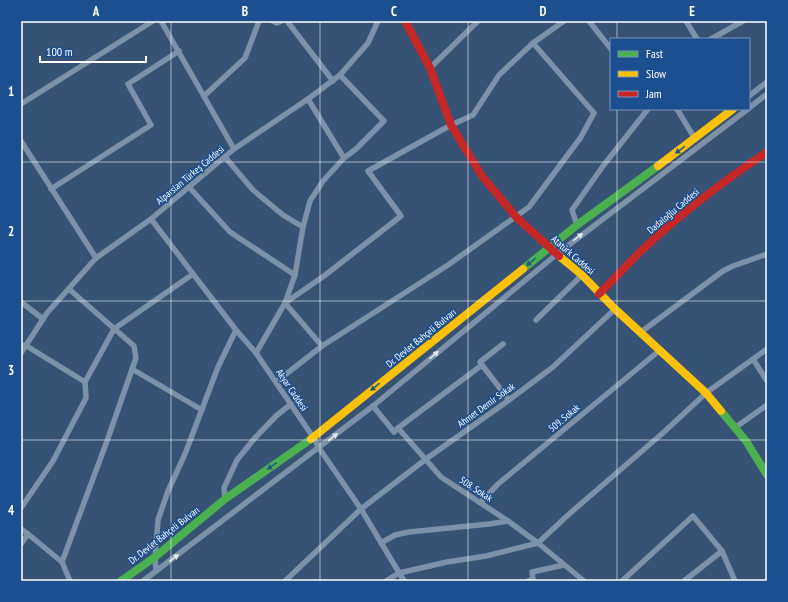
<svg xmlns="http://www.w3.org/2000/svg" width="788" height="602" viewBox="0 0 788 602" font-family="'PT Sans Narrow',sans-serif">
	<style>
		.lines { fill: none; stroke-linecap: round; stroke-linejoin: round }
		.street { stroke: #7d92a8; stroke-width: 5.5 }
		.fast { stroke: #4caf50; stroke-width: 8 }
		.slow { stroke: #ffc107; stroke-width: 8 }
		.jam { stroke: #c62828; stroke-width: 8 }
		.oneway { fill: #205989 }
		.oneway2 { fill: #e5e9ee }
		.grid { fill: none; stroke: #fff; stroke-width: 1; stroke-opacity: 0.55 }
		.labels { text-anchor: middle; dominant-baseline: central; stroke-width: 3; stroke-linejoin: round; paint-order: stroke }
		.street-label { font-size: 10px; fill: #fff; stroke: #1b4f8f }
		.neatline { fill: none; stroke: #fff; stroke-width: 1.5 }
		.grid-label { font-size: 13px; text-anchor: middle; font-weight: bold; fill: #fff }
	</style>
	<rect width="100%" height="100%" fill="#365274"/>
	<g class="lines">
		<g class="street">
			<path d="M 161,21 L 234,149"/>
			<path d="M 273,21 L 277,23 L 281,21"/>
			<path d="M 287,21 L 333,81"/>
			<path d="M 589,21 L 611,49"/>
			<path d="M 686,21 L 697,39"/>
			<path d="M 711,39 L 743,21"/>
			<path d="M 430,68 L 478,21"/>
			<path d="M 204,96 L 245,58 L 259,21"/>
			<path d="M 749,96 L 767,82"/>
			<path d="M 308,99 L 344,158"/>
			<path d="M 21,104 L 153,21"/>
			<path d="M 749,108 L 767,94"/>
			<path d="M 677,109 L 695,139"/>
			<path d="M 21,141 L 96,258"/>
			<path d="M 225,157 L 253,190 L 283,215 L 303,227"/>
			<path d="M 189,187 L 230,232 L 295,275"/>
			<path d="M 51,189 L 151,125 L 128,84 L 179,51"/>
			<path d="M 151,219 L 236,330 L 256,353 L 313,437 L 319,448 L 361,509 L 404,581"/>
			<path d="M 577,225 L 572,210 L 603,166 L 648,109"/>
			<path d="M 21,302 L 43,319"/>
			<path d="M 536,320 L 582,275"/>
			<path d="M 641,332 L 723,271 L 733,266 L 767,254"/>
			<path d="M 25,345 L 85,382"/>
			<path d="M 322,346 L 285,303 L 324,276 L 401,216 L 368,171 L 451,125 L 473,115 L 499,75 L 533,43 L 564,21"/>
			<path d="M 21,353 L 47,313 L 96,258 L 151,219 L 234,149 L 308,99 L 340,75 L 368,43 L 378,21"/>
			<path d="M 256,353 L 285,303 L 295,275 L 303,227 L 310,201 L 323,181 L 344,158 L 356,149 L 384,121 L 340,75"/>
			<path d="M 753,359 L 767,381"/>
			<path d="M 482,365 L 509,400"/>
			<path d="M 132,369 L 202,410"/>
			<path d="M 276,382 L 322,346 L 448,265 L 529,207 L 581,137 L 594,113 L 533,43"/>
			<path d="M 373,406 L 394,432 L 398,428 L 441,477 L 508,521 L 538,543 L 584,581"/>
			<path d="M 736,427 L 767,405"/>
			<path d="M 398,428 L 482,365 L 480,362 L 503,344"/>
			<path d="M 225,499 L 224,488 L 237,460 L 254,439 L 276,416 L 291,404"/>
			<path d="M 481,502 L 498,484 L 660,350"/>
			<path d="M 21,508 L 53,461 L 86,398 L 85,382 L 114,329 L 193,274"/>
			<path d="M 21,529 L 28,534 L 62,562 L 70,581"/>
			<path d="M 381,543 L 395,535 L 409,532 L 489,524 L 508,521"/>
			<path d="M 21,544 L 28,534"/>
			<path d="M 62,562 L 107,441 L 136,358 L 134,346 L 69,289"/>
			<path d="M 156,571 L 155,557 L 158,520 L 168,491 L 185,454 L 218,367 L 236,330"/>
			<path d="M 143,581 L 373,406 L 557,254 L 748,109"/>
			<path d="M 285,581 L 361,509 L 426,459 L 509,400 L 553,367 L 615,309"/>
			<path d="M 386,581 L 399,573 L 447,562 L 486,556 L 538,543 L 568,515 L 664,432 L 706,393 L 767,349"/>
			<path d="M 528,581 L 533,579 L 532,572 L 564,565"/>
			<path d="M 622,581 L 693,516 L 722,551 L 735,581"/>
			<path d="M 684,581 L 722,551"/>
		</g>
		<g class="fast">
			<path d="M 523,269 L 577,225 L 658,166"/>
			<path d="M 721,411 L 746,441 L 767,475"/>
			<path d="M 121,581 L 155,557 L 225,499 L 311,439"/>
		</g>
		<g class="slow">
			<path d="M 658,166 L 733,109"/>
			<path d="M 559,256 L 582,275 L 615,309 L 706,393 L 721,411"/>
			<path d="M 311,439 L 523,269"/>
		</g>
		<g class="jam">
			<path d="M 405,21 L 430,68 L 451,125 L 482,176 L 516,217 L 559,256"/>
			<path d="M 599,294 C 613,280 626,266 640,252 C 679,215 722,182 767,152"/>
		</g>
	</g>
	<defs><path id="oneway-solid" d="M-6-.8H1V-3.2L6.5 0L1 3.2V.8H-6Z"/></defs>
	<g class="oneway">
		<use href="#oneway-solid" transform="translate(680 150) rotate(144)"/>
		<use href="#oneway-solid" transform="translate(531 262) rotate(141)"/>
		<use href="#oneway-solid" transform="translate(375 387) rotate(141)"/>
		<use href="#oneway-solid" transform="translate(272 466) rotate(145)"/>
	</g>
	<g class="oneway2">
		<use href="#oneway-solid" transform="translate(578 237) rotate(-38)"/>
		<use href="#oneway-solid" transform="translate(434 355) rotate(-40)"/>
		<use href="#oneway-solid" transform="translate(333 437) rotate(-37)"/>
		<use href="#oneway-solid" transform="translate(174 558) rotate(-37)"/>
	</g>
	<path class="grid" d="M 171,21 L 171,581M 320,21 L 320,581M 468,21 L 468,581M 617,21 L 617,39M 617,109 L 617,581M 21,162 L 767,162M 21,301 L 767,301M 21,440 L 767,440"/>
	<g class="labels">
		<g class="street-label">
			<text transform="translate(190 175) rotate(-40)">Alparslan Türkeş Caddesi</text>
			<text transform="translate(673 211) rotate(-40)">Dadaloğlu Caddesi</text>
			<text transform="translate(573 255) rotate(41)">Atatürk Caddesi</text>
			<text transform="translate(421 338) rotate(-39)">Dr. Devlet Bahçeli Bulvarı</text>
			<text transform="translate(292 390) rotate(56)">Akyar Caddesi</text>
			<text transform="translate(486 405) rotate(-36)">Ahmet Demir Sokak</text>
			<text transform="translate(564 418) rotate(-40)">509. Sokak</text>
			<text transform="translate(476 489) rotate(33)">508. Sokak</text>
			<text transform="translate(164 535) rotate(-38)">Dr. Devlet Bahçeli Bulvarı</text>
		</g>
	</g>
	<rect width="788" height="602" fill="none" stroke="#1b4f8f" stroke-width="44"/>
	<rect x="610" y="38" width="140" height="72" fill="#1b4f8f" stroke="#7695bc"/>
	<rect x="618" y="51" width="20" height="6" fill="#4caf50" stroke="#7695bc"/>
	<text x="646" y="58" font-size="12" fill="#ffffff">Fast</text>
	<rect x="618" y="71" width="20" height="6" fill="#ffc107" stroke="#7695bc"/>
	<text x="646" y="78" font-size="12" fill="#ffffff">Slow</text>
	<rect x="618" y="91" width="20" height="6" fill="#c62828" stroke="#7695bc"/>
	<text x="646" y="98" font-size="12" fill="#ffffff">Jam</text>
	<path d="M40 56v6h106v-6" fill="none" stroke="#ffffff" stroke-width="2"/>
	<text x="46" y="56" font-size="12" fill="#ffffff" stroke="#1b4f8f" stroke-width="3" paint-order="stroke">100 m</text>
	<rect x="22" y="22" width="744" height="558" class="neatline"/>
	<g class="grid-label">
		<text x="96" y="16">A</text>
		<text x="245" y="16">B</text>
		<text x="394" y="16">C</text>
		<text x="543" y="16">D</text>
		<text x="692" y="16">E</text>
		<text x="11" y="96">1</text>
		<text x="11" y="236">2</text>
		<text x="11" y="375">3</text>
		<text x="11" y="515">4</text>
	</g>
</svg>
